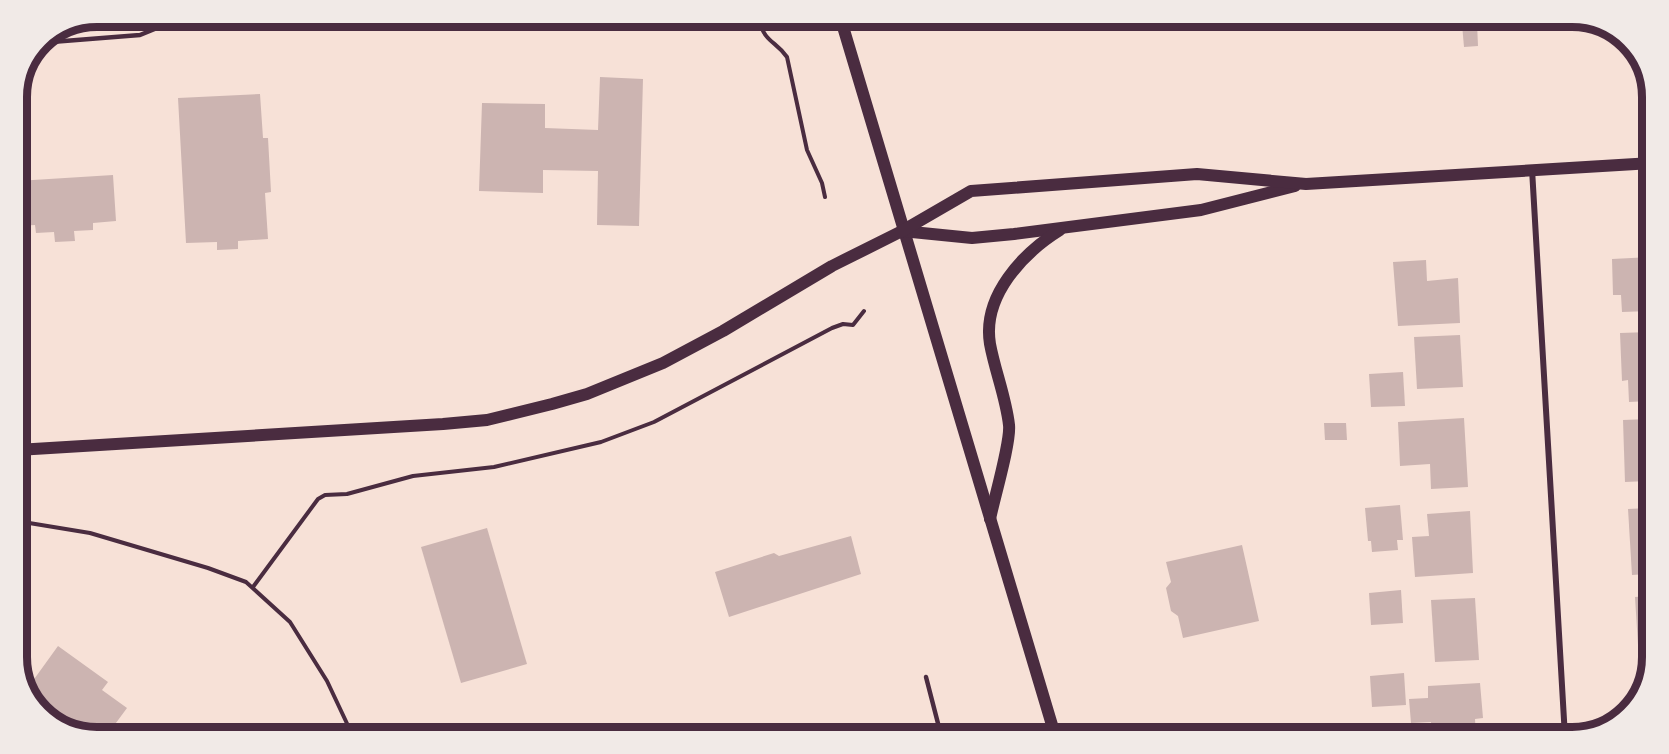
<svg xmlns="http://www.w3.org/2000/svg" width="1669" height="754" viewBox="0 0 1669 754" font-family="Barlow,sans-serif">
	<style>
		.building { fill: #ccb4b1 }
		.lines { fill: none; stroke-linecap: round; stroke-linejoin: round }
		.path { stroke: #4a2c40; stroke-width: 4 }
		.service { stroke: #4a2c40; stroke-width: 4.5 }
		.minor { stroke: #4a2c40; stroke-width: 6 }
		.secondary { stroke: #4a2c40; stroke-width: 12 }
		.rim { fill: none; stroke: #4a2c40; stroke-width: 8 }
	</style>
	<rect width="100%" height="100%" fill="#f7e1d7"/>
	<g class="building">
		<path d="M 1003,20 L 1128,21 L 1128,23 L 1004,30 Z"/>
		<path d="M 1477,23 L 1478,46 L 1464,47 L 1462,24 Z"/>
		<path d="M 600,77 L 643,79 L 639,226 L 597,225 L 598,171 L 543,170 L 543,193 L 479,191 L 482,103 L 545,104 L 545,128 L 598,130 Z"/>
		<path d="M 260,94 L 263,138 L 268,138 L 271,192 L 265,193 L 268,239 L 238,241 L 238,249 L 217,250 L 217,242 L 186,243 L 178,98 Z"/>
		<path d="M 113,175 L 116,221 L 93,223 L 93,230 L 74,231 L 75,241 L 55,242 L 54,232 L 36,233 L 35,225 L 17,226 L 17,181 Z"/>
		<path d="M 1651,257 L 1650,311 L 1622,312 L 1621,295 L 1613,295 L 1612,259 Z"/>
		<path d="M 1426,260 L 1427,281 L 1458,278 L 1460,323 L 1398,326 L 1393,262 Z"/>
		<path d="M 1650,332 L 1649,401 L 1629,402 L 1628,380 L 1622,381 L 1620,333 Z"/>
		<path d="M 1460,335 L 1463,387 L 1417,389 L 1414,337 Z"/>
		<path d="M 1403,372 L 1405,406 L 1371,407 L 1369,374 Z"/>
		<path d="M 1464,418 L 1468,487 L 1431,489 L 1430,464 L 1400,466 L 1398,422 Z"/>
		<path d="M 1649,419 L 1648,481 L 1625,482 L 1623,420 Z"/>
		<path d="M 1324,423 L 1346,423 L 1347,440 L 1325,440 Z"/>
		<path d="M 1400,505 L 1403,540 L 1397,540 L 1398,550 L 1372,552 L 1371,541 L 1368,541 L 1365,508 Z"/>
		<path d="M 1648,508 L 1647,574 L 1632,575 L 1628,509 Z"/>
		<path d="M 1470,511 L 1473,573 L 1415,577 L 1412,537 L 1429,536 L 1427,514 Z"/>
		<path d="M 487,528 L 527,664 L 461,683 L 421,547 Z"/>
		<path d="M 851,536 L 861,574 L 729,617 L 715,572 L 774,553 L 779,556 Z"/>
		<path d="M 1242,545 L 1259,621 L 1183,638 L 1178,616 L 1171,611 L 1166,588 L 1171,582 L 1166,562 Z"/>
		<path d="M 1401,590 L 1403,623 L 1371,625 L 1369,593 Z"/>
		<path d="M 1647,596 L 1646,665 L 1644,665 L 1643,644 L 1638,645 L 1635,597 Z"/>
		<path d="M 1475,598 L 1479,660 L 1435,662 L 1431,600 Z"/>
		<path d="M 58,646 L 108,682 L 102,690 L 127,708 L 110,731 L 78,731 L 30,697 L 27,689 Z"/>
		<path d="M 1404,673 L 1406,705 L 1372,707 L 1370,676 Z"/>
		<path d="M 1480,683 L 1483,718 L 1475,719 L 1476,737 L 1432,737 L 1431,722 L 1411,723 L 1409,699 L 1428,698 L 1428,686 Z"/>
	</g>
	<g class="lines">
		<g class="path">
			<path d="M 758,19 C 766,44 775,40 787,57 L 807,150 L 822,183 L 825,197"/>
			<path d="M 17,521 L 90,533 L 208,568 L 246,582 L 290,622 L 327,681 L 351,732"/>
			<path d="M 253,587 L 318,499 L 325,495 L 347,494 L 413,476 L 494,467 L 601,442 L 654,422 L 832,328 L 843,324 L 853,325 L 864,311"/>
		</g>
		<g class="service">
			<path d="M 39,43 L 140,35 L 184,17"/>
			<path d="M 926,677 L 941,735"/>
		</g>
		<path class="minor" d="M 1532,169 L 1565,737"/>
		<g class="secondary">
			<path d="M 841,20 L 1055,735"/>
			<path d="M 902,231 L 972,238 L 1014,234 L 1201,210 L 1295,186"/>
			<path d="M 17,450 L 443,424 L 487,420 L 552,404 L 587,394 L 663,363 L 723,331 L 832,266 L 902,231 L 971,191 L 1197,174 L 1306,184 L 1652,163"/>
			<path d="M 990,519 C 994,499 1011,442 1009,425 C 1006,398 995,371 990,344 C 982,296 1023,253 1060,230"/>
		</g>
	</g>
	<path d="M0 0H1669V754H0ZM97 27H1572A70 70 0 0 1 1642 97V657A70 70 0 0 1 1572 727H97A70 70 0 0 1 27 657V97A70 70 0 0 1 97 27Z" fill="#f1eae7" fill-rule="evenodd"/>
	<path class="rim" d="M97 27H1572A70 70 0 0 1 1642 97V657A70 70 0 0 1 1572 727H97A70 70 0 0 1 27 657V97A70 70 0 0 1 97 27Z"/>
</svg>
